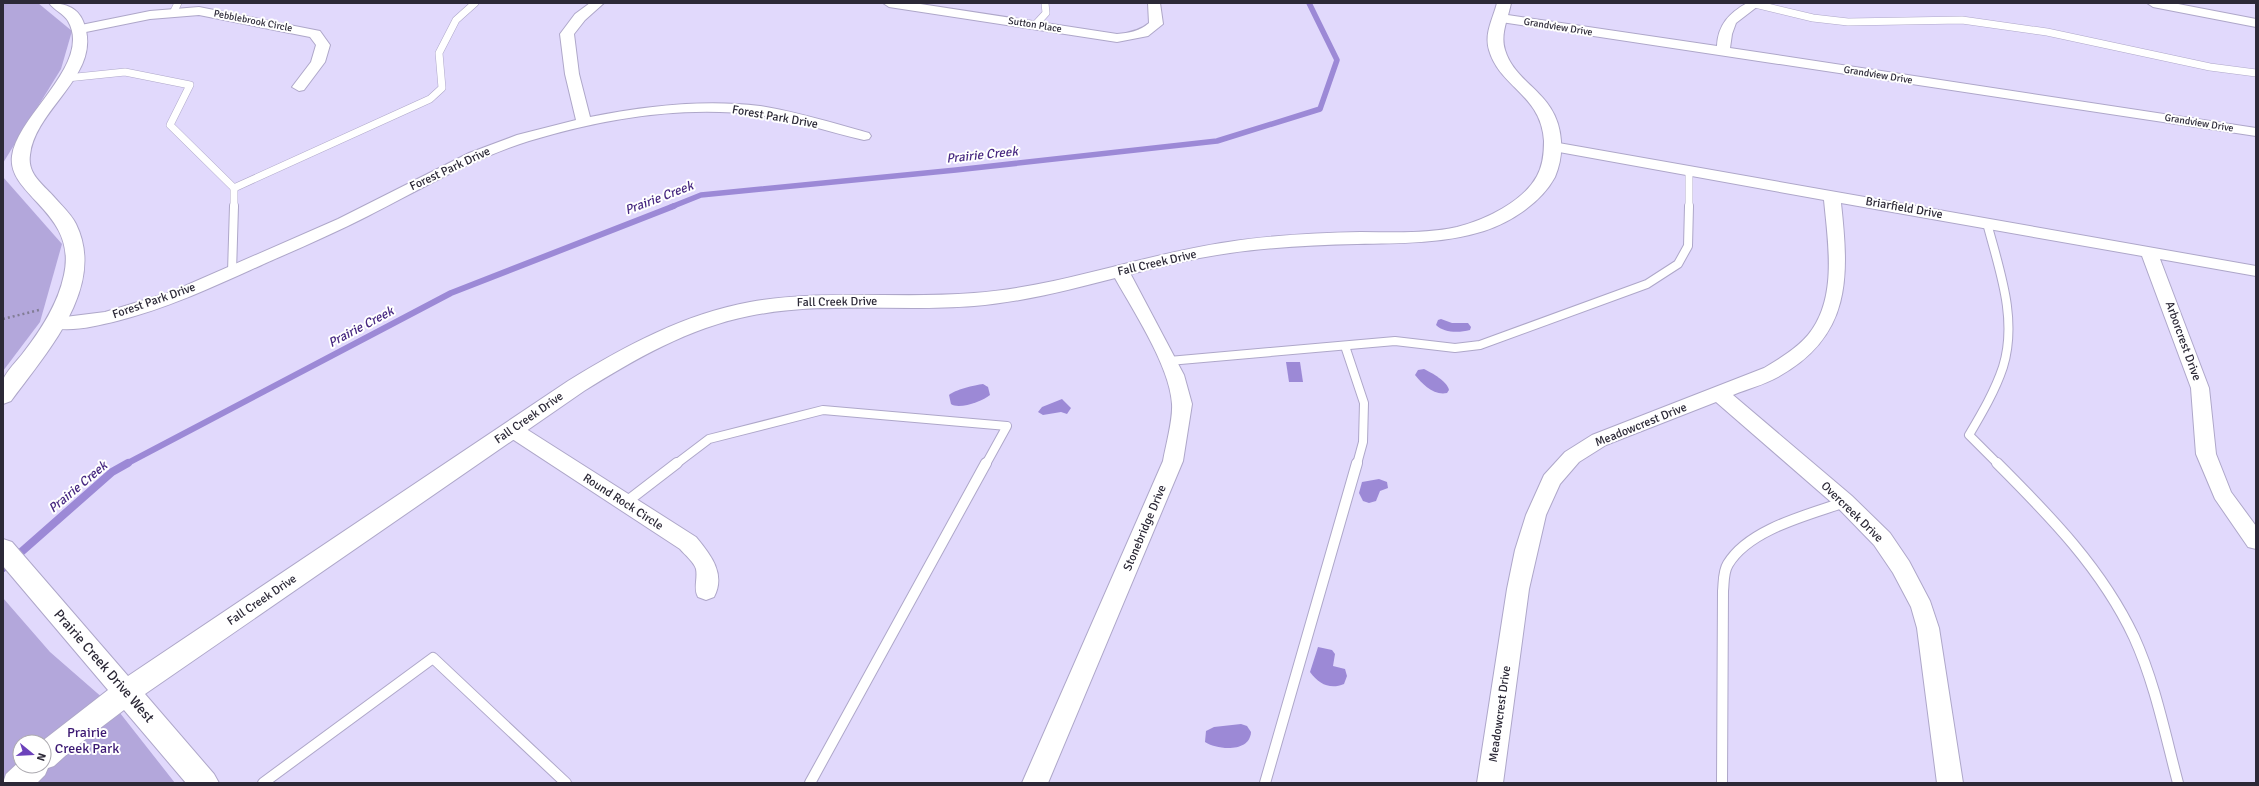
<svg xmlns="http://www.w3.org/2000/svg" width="2259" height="786" viewBox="0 0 2259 786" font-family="Signika,sans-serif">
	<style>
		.green { fill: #b3a7db; fill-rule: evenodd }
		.water { fill: #9c89d6 }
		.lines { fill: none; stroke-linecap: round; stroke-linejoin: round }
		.stream-far2 { stroke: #9c89d6; stroke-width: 5.5 }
		.stream-far1 { stroke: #9c89d6; stroke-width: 6 }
		.stream { stroke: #9c89d6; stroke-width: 8 }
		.service-far2-casing { stroke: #aea7c9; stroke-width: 8 }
		.service-far1-casing { stroke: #aea7c9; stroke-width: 10 }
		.service-casing { stroke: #aea7c9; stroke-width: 12 }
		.minor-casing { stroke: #aea7c9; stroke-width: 2 }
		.tertiary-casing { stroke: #aea7c9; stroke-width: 2 }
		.path { stroke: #827d95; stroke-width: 2.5; stroke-dasharray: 2 3; stroke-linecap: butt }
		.service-far2 { stroke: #fff; stroke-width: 7 }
		.service-far1 { stroke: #fff; stroke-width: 8 }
		.service { stroke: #fff; stroke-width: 10 }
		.minor { fill: #fff; fill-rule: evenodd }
		.tertiary { fill: #fff; fill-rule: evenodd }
		.labels { text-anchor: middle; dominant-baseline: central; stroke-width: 4; stroke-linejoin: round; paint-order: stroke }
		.far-street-label { font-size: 10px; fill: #2c2937; stroke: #fff }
		.street-label { font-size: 12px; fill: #2c2937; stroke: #fff }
		.water-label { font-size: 13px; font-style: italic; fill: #472881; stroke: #fff }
		.near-street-label { font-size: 14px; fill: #2c2937; stroke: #fff }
		.near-park-label { font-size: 14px; fill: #3b1872; stroke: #fff }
	</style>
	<rect width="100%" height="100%" fill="#e1d9fc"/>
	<g class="green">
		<path d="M 3,3 L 38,3 L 72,31 L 61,69 L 3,163 Z"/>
		<path d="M 3,177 L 62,244 L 40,322 L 3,371 Z"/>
		<path d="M 3,598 L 50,652 L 120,713 L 175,783 L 3,783 ZM 20,742 L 44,742 L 44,766 L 20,766 Z"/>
	</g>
	<g class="water">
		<path d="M 1441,319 L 1452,323 L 1468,323 L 1471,327 L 1470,330 C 1459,333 1444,333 1436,325 L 1438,320 Z"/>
		<path d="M 1286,362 L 1300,362 L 1303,382 L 1289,382 Z"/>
		<path d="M 1424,369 C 1432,373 1447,381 1449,390 L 1447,393 C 1434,396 1422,384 1415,375 L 1418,370 Z"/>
		<path d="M 983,384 L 988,387 L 990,395 C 983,401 959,410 951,404 L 949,395 C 954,390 975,385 983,384 Z"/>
		<path d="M 1062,399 L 1071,408 L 1067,414 L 1061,412 L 1043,415 L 1038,412 L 1042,407 Z"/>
		<path d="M 1379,479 L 1387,482 L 1388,488 L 1380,491 L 1376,501 L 1369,503 L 1363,501 L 1359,493 L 1362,482 Z"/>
		<path d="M 1318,647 L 1332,650 L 1335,654 L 1333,666 L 1345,669 L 1347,676 L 1344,684 C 1330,690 1319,684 1310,672 Z"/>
		<path d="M 1241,724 L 1247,726 L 1251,732 C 1250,753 1217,750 1205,742 L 1206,731 L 1214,727 Z"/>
	</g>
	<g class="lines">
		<path class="stream-far2" d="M 671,207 L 701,195 L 956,170 L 1217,141 L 1320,109 L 1337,60 L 1309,3"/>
		<path class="stream-far1" d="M 126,464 L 451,293 L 674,206"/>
		<path class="stream" d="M 3,568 L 112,472 L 128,463"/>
		<defs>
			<g id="service-far2">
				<path d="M 1755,4 L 1813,18 L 1848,22 L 1962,20 L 2047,32 L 2210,67 L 2256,73"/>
				<path d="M 174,11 L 178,3"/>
				<path d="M 1035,25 L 1046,13 L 1045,3"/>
				<path d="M 67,78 L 125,72 L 190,85 L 170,125 L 234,188 L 234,207"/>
				<path d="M 234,188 L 430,99 L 442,88 L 439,53 L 456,20 L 475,3"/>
				<path d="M 1689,207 L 1689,171"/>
			</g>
			<g id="service-far1">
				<path d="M 1987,223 C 1999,269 2018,319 2003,367 C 1995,391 1982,413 1969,435 L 1998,464"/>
				<path d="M 232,272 L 234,206"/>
				<path d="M 1345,346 L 1364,403 L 1363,442 L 1357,464"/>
				<path d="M 1169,361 L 1395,341 L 1455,348 L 1480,345 L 1647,284 L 1678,264 L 1688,246 L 1689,206"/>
				<path d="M 676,464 L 709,439 L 823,410 L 1007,426 L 986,464"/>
			</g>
			<g id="service">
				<path d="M 1997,463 C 2050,516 2102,569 2134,637 C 2155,683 2165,734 2178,783"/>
				<path d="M 625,503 L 677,463"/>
				<path d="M 263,783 L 433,658 L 566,783"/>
				<path d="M 810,783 L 986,463"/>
				<path d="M 1265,783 L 1357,463"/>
				<path d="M 1722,783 L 1723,591 C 1724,582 1723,572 1728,564 C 1749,529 1808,515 1845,502"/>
			</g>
			<g id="minor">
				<path d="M 590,3 L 604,3 L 585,20 L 574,34 L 579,74 L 590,117 C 645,106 703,99 760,106 C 797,112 833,123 869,133 L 871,136 L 869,139 L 864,140 C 829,132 795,120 759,115 C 683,105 601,119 529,141 C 472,159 421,189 368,216 C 335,233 300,248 266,263 C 217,285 169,308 117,321 C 96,326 69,333 49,327 L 46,323 L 49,319 L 105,312 L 171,292 L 338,219 L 469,153 L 517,135 L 576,120 L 565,74 L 560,34 L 575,14 Z"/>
				<path d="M 883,3 L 914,3 L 1117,34 C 1129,33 1140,31 1149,23 L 1148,3 L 1160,3 L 1163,24 L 1148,36 L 1117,42 L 889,7 Z"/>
				<path d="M 1747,3 L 1762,3 L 1736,23 L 1732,34 L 1730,48 L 2256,128 L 2256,136 L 1501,22 L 1494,18 L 1501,14 L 1717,46 C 1718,25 1729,13 1747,3 Z"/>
				<path d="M 2147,3 L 2173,3 L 2256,19 L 2256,27 L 2153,7 Z"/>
				<path d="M 199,7 L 320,31 L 330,45 L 325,62 L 304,90 L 299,91 L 292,87 L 311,62 L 316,45 L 310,37 L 199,15 L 150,19 L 81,33 L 74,29 L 81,25 L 150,11 Z"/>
				<path d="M 1553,142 L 2256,266 L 2256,276 L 2160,259 L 2209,388 L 2216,454 L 2231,492 L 2256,526 L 2256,549 L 2248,547 L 2215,499 L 2196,454 L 2191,388 L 2142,256 L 1841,203 C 1849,277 1852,336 1778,377 C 1764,385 1747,389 1733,395 L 1852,496 L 1890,533 L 1909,561 L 1930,601 L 1939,628 L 1963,783 L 1937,783 L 1917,628 L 1911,607 L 1893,573 L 1874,545 L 1838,508 L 1716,402 L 1606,445 L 1579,462 L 1560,484 L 1546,515 L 1529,589 L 1503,783 L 1477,783 L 1507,589 L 1515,550 L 1526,515 L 1544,475 L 1565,452 L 1592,435 L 1764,368 C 1779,359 1796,349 1808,335 C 1838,299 1828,243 1824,200 L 1548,150 L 1545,147 L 1548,144 Z"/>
				<path d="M 1120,266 L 1126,267 L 1129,271 L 1184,375 L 1192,404 L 1183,461 L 1048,783 L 1022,783 L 1163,461 C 1166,444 1173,420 1172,404 C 1170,365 1130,306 1111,271 L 1114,267 Z"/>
				<path d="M 513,423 L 520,425 L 696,537 C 711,555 726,574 714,597 L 706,600 L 698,597 C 693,588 698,579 696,569 C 694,562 685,555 680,549 L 506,435 L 503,430 L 506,425 Z"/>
			</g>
			<g id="tertiary">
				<path d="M 49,3 C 62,3 77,6 83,21 C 105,74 35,107 30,155 C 27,175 44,185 55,198 C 62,206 71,214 76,224 C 107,287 46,353 11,401 L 3,404 C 3,397 1,386 3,380 C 7,370 17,361 23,353 C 41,330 58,304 64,275 C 78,212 7,196 12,156 C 17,115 93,64 68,21 C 64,14 54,10 49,3 Z"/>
				<path d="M 1497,3 L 1511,3 C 1508,19 1500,34 1505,50 C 1516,86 1558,92 1561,141 C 1562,154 1560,165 1555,177 C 1541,203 1511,222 1484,231 C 1442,244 1401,243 1357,244 C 1315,245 1272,247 1230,253 C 1143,265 1061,299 974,306 C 898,312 824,301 749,316 C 689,328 635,359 584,391 L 145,694 L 214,774 L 219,783 L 186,783 L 124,710 L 74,748 L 54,766 L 48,768 L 45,775 L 37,783 L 3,783 L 6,774 L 20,761 L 20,766 L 44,766 L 44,742 L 41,742 L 108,690 L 3,566 L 3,539 L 12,542 L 128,676 L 568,381 C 625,346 684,314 750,302 C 825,289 899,299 974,293 C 1060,287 1143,254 1228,242 C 1272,235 1317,233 1361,232 C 1393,232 1426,234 1457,227 C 1485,220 1523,202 1537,176 C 1543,165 1544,153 1544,141 C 1541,94 1500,88 1489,50 C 1484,33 1493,19 1497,3 Z"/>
			</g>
		</defs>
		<use href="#service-far2" class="service-far2-casing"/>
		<use href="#service-far1" class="service-far1-casing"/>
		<use href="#service" class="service-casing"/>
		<use href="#minor" class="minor-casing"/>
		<use href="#tertiary" class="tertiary-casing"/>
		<path class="path" d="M 3,319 L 39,310"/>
		<use href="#service-far2" class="service-far2"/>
		<use href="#service-far1" class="service-far1"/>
		<use href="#service" class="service"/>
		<use href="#minor" class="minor"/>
		<use href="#tertiary" class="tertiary"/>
	</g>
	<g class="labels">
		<g class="far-street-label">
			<text transform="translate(253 21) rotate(11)">Pebblebrook Circle</text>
			<text transform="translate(1035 25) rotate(9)">Sutton Place</text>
			<text transform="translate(1558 27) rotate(9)">Grandview Drive</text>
			<text transform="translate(1878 75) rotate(9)">Grandview Drive</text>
			<text transform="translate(2199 123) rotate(9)">Grandview Drive</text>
		</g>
		<g class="street-label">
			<text transform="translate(775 117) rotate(10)">Forest Park Drive</text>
			<text transform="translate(450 169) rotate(-25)">Forest Park Drive</text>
			<text transform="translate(1904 208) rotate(10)">Briarfield Drive</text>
			<text transform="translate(1157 263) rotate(-13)">Fall Creek Drive</text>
			<text transform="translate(154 301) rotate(-19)">Forest Park Drive</text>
			<text transform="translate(837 302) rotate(-1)">Fall Creek Drive</text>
			<text transform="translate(2183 341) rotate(70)">Arborcrest Drive</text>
			<text transform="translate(529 418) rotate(-35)">Fall Creek Drive</text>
			<text transform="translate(1641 425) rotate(-22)">Meadowcrest Drive</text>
			<text transform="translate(623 502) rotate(33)">Round Rock Circle</text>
			<text transform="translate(1852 512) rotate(44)">Overcreek Drive</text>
			<text transform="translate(1145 528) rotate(-67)">Stonebridge Drive</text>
			<text transform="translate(262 600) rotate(-34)">Fall Creek Drive</text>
			<text transform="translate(1500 714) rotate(-82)">Meadowcrest Drive</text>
		</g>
		<g class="water-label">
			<text transform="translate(982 155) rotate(-6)">Prairie Creek</text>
			<text transform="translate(659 198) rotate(-21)">Prairie Creek</text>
			<text transform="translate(361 327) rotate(-28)">Prairie Creek</text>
			<text transform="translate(78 487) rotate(-40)">Prairie Creek</text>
		</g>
		<g class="near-street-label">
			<text transform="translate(104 666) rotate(49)">Prairie Creek Drive West</text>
		</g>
		<g class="near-park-label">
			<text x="87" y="732">Prairie<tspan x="87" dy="16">Creek Park</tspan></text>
		</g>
	</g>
	<rect width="2259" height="786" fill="none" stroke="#2c2937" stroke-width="8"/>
	<g transform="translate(32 754) rotate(108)"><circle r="19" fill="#ffffff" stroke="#aba9af"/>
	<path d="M0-3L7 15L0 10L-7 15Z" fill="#6c42bb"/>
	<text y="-6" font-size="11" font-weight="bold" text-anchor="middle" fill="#2c2937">N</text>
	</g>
</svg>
